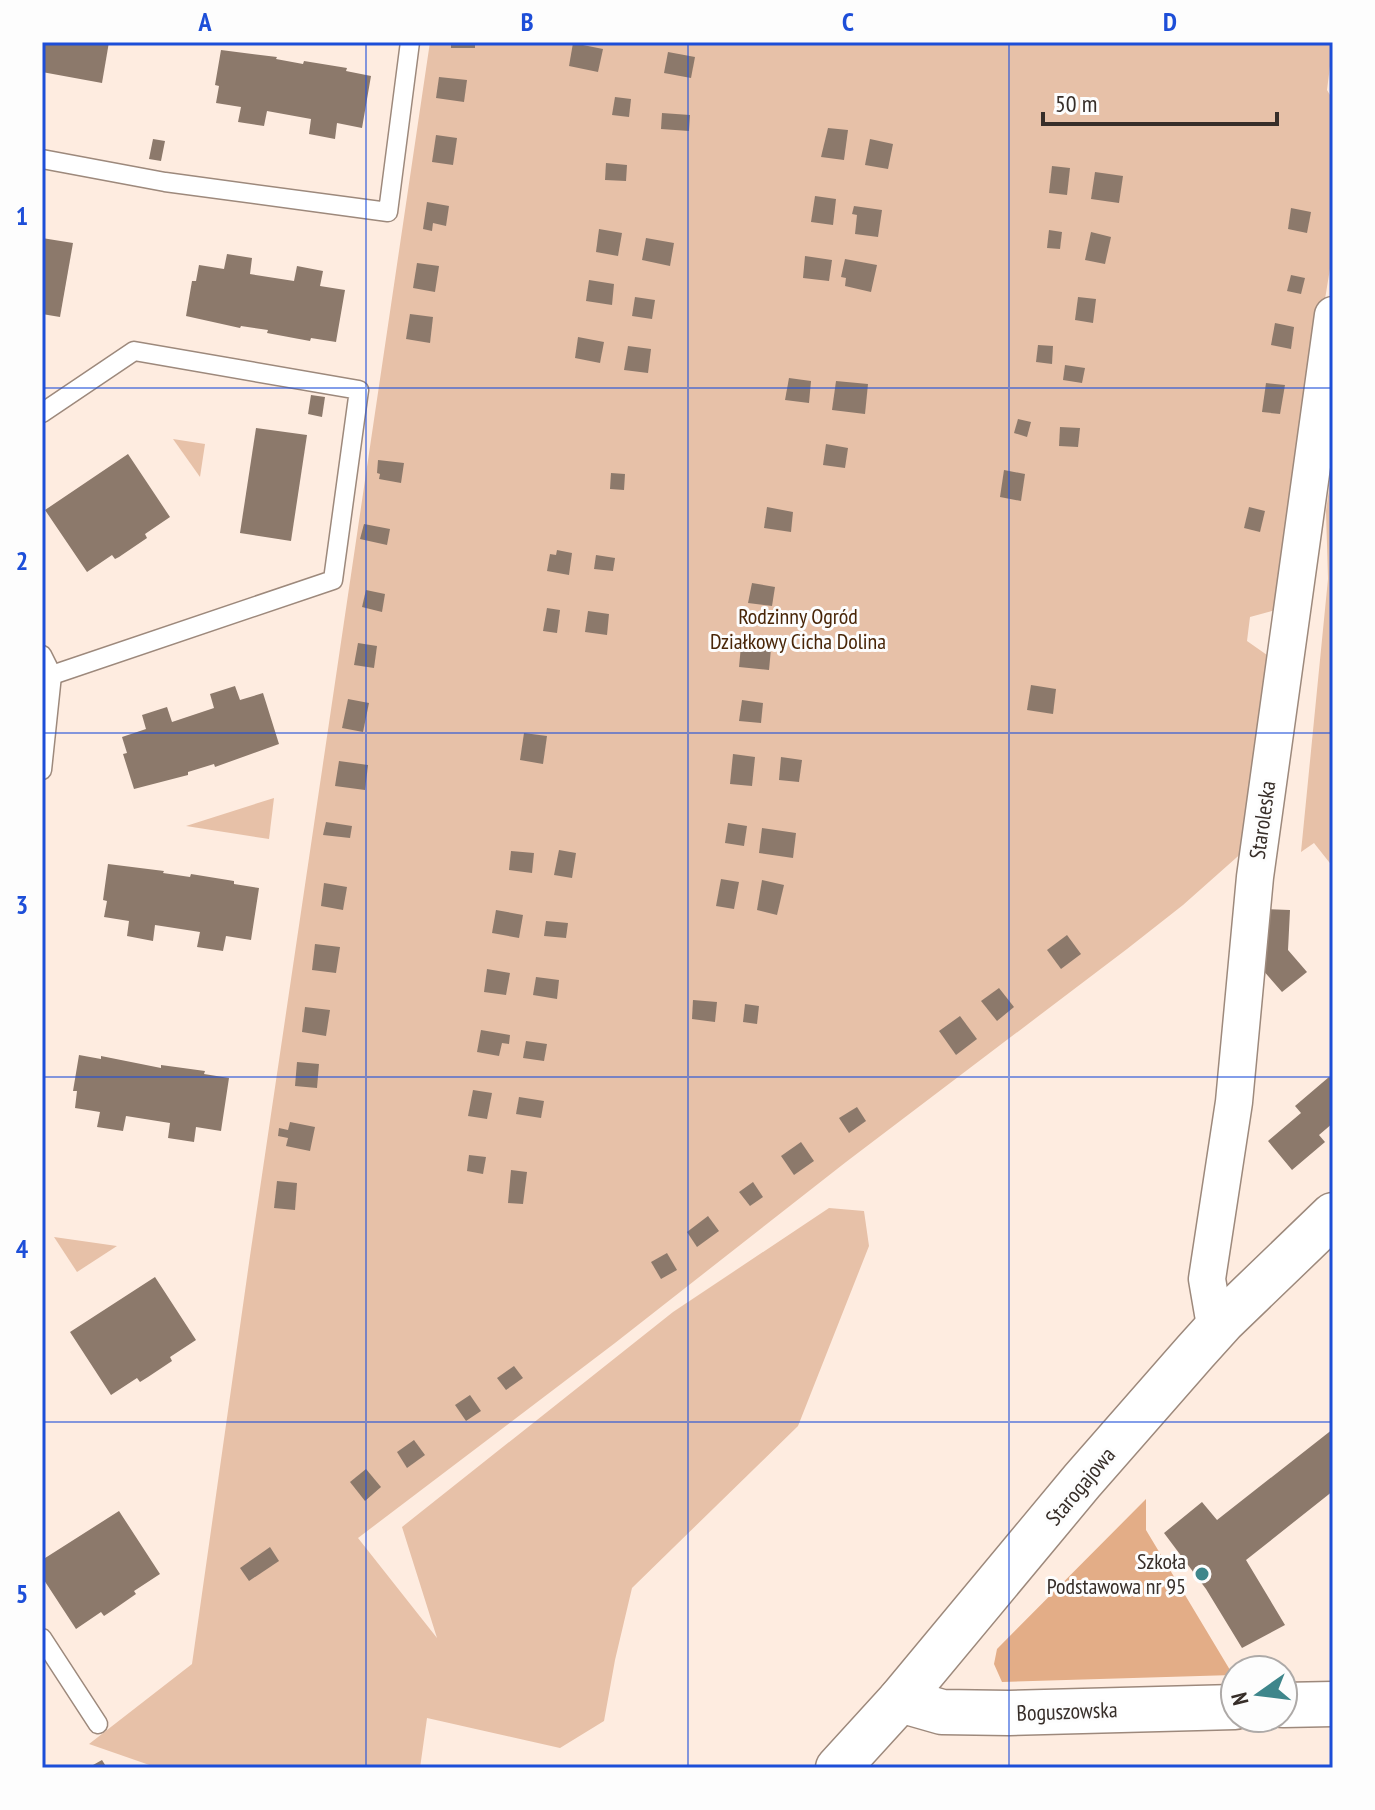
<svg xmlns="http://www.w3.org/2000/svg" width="1375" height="1810" viewBox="0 0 1375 1810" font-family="'PT Sans Narrow',sans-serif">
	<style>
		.green { fill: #e7c1a8 }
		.forest { fill: #e3ad87 }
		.building { fill: #8c796b }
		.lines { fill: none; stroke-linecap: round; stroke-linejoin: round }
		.lane-casing { stroke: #9d897c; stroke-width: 21 }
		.street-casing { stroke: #9d897c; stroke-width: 39 }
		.secondary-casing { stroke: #9d897c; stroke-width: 47 }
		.lane { stroke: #fff; stroke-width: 18 }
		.street { stroke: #fff; stroke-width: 36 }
		.secondary { stroke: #fff; stroke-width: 44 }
		.grid { fill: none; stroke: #1d4ed8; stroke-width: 2; stroke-opacity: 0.55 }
		.poi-dot { fill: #3e868b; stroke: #fdfdfd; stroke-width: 3 }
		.labels { text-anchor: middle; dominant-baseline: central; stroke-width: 6; stroke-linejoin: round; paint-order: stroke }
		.park-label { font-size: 22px; fill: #492608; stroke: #fdfdfd }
		.street-label { font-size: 22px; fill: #372e29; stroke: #fdfdfd }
		.poi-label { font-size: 22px; fill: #372e29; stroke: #fdfdfd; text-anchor: end }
		.neatline { fill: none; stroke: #1d4ed8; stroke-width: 3 }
		.grid-label { font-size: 26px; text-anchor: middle; font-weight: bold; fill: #1d4ed8 }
	</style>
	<rect width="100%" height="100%" fill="#feece0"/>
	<g class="green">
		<path d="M 430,42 L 1333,42 L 1327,90 L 1333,100 L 1333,250 L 1286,539 L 1279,609 L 1250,617 L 1247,641 L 1274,660 L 1245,850 L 1183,905 L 1127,949 L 846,1162 L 615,1343 L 358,1538 L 437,1638 L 402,1527 L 673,1312 L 829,1208 L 864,1211 L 869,1246 L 798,1426 L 632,1588 L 615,1660 L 604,1721 L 560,1748 L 427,1718 L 420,1768 L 158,1768 L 89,1744 L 192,1664 L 250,1256 Z"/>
		<path d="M 173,439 L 205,444 L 200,477 Z"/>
		<path d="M 1333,461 L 1333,867 L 1314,843 L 1301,852 L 1328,579 L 1326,511 Z"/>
		<path d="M 274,798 L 269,839 L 186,826 Z"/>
		<path d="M 54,1237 L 117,1246 L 77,1272 Z"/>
	</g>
	<path class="forest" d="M 1146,1499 L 1146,1530 L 1233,1675 L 1002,1682 L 994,1664 L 997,1649 Z"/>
	<g class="building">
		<path d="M 42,42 L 109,42 L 102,83 L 42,72 Z"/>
		<path d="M 437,42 L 475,42 L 475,48 L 451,48 L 451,45 L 437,44 Z"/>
		<path d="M 573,43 L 603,49 L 598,72 L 569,66 Z"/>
		<path d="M 221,50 L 277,57 L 276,59 L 303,64 L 304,61 L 347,68 L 346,71 L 371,76 L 362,128 L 337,123 L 335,139 L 309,134 L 311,119 L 267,111 L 264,126 L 238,122 L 241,107 L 216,103 L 219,86 L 215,85 Z"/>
		<path d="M 668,52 L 695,57 L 691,78 L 664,73 Z"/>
		<path d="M 439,77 L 467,80 L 464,102 L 436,98 Z"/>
		<path d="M 615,97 L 631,99 L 629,117 L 612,115 Z"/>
		<path d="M 662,113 L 690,115 L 689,131 L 661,129 Z"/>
		<path d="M 828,128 L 848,130 L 844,160 L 821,157 Z"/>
		<path d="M 436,135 L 457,138 L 453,165 L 432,162 Z"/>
		<path d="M 153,139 L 165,141 L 161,161 L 149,159 Z"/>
		<path d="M 870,139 L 893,144 L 888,169 L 865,165 Z"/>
		<path d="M 606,163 L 627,165 L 626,181 L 605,180 Z"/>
		<path d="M 1052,166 L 1070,168 L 1067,195 L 1049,193 Z"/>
		<path d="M 1095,172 L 1123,176 L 1119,203 L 1091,199 Z"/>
		<path d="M 815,196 L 836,199 L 833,225 L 811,222 Z"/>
		<path d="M 427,202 L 449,206 L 446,226 L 433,223 L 432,231 L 423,229 Z"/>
		<path d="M 854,206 L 882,210 L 878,237 L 855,234 L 857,215 L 852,214 Z"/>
		<path d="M 1291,208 L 1311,212 L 1307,233 L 1288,229 Z"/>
		<path d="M 599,229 L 622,233 L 618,256 L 596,252 Z"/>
		<path d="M 1049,230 L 1062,232 L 1060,249 L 1047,248 Z"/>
		<path d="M 1091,232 L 1111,237 L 1105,264 L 1085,260 Z"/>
		<path d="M 42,238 L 73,243 L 60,317 L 42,314 Z"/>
		<path d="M 646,238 L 674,243 L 670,266 L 642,260 Z"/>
		<path d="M 227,254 L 252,258 L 250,274 L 294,281 L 297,266 L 323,271 L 320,286 L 345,290 L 336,342 L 311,338 L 310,341 L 267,333 L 268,330 L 241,326 L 240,328 L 186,316 L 192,281 L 196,281 L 199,265 L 224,269 Z"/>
		<path d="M 805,256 L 832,260 L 829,281 L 803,278 Z"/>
		<path d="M 845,259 L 877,265 L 871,292 L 845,286 L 846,278 L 841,277 Z"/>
		<path d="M 417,263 L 439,266 L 435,292 L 413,288 Z"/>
		<path d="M 1291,275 L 1305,278 L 1301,294 L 1287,291 Z"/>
		<path d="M 589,280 L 614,284 L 612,305 L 586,301 Z"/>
		<path d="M 635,297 L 655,300 L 652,319 L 632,316 Z"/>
		<path d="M 1078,297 L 1096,299 L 1093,323 L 1075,320 Z"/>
		<path d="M 410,314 L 433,317 L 430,343 L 406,339 Z"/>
		<path d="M 1275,323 L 1294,327 L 1291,349 L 1271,345 Z"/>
		<path d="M 578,337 L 604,342 L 600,363 L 575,358 Z"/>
		<path d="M 1038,345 L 1053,346 L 1052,364 L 1036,362 Z"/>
		<path d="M 628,346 L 651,349 L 648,373 L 624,370 Z"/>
		<path d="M 1065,365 L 1085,368 L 1082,383 L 1063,380 Z"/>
		<path d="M 789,378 L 811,381 L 809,403 L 785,400 Z"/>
		<path d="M 836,381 L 868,384 L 865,414 L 832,410 Z"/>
		<path d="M 1266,383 L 1285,385 L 1280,414 L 1262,412 Z"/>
		<path d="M 311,395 L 325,397 L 322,417 L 308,414 Z"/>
		<path d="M 1018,419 L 1031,422 L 1027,437 L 1014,433 Z"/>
		<path d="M 1060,427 L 1080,428 L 1078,447 L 1059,446 Z"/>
		<path d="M 256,428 L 307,435 L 291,541 L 240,533 Z"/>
		<path d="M 826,444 L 848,448 L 845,468 L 823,465 Z"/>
		<path d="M 128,454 L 170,517 L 145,534 L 147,538 L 119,557 L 115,559 L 112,555 L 87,572 L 45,510 Z"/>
		<path d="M 378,460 L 404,463 L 401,483 L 379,479 L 380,474 L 377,473 Z"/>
		<path d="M 1004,470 L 1025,474 L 1021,501 L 1000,497 Z"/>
		<path d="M 611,473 L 625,474 L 624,490 L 610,489 Z"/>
		<path d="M 767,507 L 793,512 L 791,532 L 764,528 Z"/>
		<path d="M 1249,507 L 1265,511 L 1260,532 L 1244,528 Z"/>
		<path d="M 364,524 L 390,529 L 387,545 L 360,539 Z"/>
		<path d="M 557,550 L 572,553 L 569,575 L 547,571 L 550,554 L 556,555 Z"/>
		<path d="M 596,555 L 615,558 L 613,571 L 594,569 Z"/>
		<path d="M 752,583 L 775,587 L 772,606 L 748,603 Z"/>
		<path d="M 366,590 L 385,594 L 382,612 L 362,607 Z"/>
		<path d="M 547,608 L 560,610 L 557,633 L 543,631 Z"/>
		<path d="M 588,611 L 609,614 L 607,635 L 585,632 Z"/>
		<path d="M 358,643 L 377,646 L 374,668 L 354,665 Z"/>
		<path d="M 741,646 L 771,649 L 769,670 L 739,667 Z"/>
		<path d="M 1031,685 L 1056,689 L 1053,714 L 1027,710 Z"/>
		<path d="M 235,686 L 240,700 L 263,693 L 279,744 L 215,767 L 214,764 L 188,772 L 188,775 L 134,789 L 123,754 L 127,753 L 122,737 L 146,729 L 142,715 L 167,707 L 172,722 L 214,708 L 210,694 Z"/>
		<path d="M 348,699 L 369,703 L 363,732 L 342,728 Z"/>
		<path d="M 742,700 L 763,703 L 761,723 L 739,721 Z"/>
		<path d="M 524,733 L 547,736 L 543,764 L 520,760 Z"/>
		<path d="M 733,754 L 755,757 L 752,786 L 730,784 Z"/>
		<path d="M 781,757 L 802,760 L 799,782 L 779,780 Z"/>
		<path d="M 339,761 L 368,765 L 365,790 L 335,786 Z"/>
		<path d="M 326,822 L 352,826 L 350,838 L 323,835 Z"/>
		<path d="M 728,823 L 747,826 L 744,846 L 725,843 Z"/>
		<path d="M 762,828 L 796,833 L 793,858 L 759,853 Z"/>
		<path d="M 559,850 L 576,853 L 572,878 L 554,875 Z"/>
		<path d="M 511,851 L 534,853 L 532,873 L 509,870 Z"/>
		<path d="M 108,864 L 164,871 L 163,873 L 190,877 L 191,874 L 234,881 L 234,884 L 259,888 L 251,940 L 226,936 L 223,951 L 197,947 L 200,932 L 155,925 L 153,941 L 127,936 L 129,921 L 104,917 L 107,901 L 103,900 Z"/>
		<path d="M 721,879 L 739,882 L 734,909 L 716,906 Z"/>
		<path d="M 762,880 L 784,885 L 777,915 L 757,910 Z"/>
		<path d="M 324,883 L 347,887 L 343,910 L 321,906 Z"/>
		<path d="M 1266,909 L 1290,910 L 1288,950 L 1307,972 L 1282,992 L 1262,969 Z"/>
		<path d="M 496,910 L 523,915 L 519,938 L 492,933 Z"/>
		<path d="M 546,921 L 568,923 L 566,938 L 544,936 Z"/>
		<path d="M 1067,935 L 1081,954 L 1061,969 L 1047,950 Z"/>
		<path d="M 315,944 L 340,947 L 336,973 L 312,970 Z"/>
		<path d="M 487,969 L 510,973 L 506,995 L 484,992 Z"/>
		<path d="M 536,977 L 559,980 L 557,999 L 533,995 Z"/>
		<path d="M 999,988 L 1014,1007 L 997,1021 L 981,1001 Z"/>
		<path d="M 693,1000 L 717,1002 L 715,1022 L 692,1019 Z"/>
		<path d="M 745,1004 L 759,1006 L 757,1024 L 743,1022 Z"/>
		<path d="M 305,1007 L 330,1010 L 326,1036 L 302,1032 Z"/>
		<path d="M 960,1016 L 977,1039 L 956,1055 L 939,1031 Z"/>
		<path d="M 481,1030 L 510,1035 L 509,1044 L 502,1043 L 499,1056 L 477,1052 Z"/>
		<path d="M 526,1041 L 547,1044 L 544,1061 L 523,1058 Z"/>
		<path d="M 79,1055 L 101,1059 L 101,1056 L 161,1068 L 161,1065 L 205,1071 L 204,1074 L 229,1078 L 221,1131 L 196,1127 L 194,1142 L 168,1138 L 170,1123 L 126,1116 L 123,1131 L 97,1127 L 100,1112 L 75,1108 L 77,1091 L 73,1091 Z"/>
		<path d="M 297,1062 L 319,1064 L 317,1088 L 295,1086 Z"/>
		<path d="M 1329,1077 L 1333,1081 L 1333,1123 L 1319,1135 L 1325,1142 L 1292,1170 L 1268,1141 L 1301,1113 L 1295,1106 Z"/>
		<path d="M 473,1090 L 492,1093 L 487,1119 L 468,1116 Z"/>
		<path d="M 519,1097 L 544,1101 L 541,1118 L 516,1114 Z"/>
		<path d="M 857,1107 L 866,1121 L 849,1133 L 839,1118 Z"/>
		<path d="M 290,1122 L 315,1127 L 310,1151 L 286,1146 L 288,1138 L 278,1136 L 279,1128 L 288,1130 Z"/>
		<path d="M 801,1142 L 814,1161 L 794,1175 L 781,1156 Z"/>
		<path d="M 469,1155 L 486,1157 L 483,1174 L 467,1171 Z"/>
		<path d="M 511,1170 L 527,1172 L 523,1204 L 508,1203 Z"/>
		<path d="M 277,1181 L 297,1183 L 295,1210 L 274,1208 Z"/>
		<path d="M 753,1182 L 763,1197 L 750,1206 L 739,1192 Z"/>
		<path d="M 708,1216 L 719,1231 L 697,1247 L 687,1232 Z"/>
		<path d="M 667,1253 L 677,1270 L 661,1279 L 651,1262 Z"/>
		<path d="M 155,1277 L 196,1340 L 170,1357 L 172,1361 L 148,1377 L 140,1382 L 137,1378 L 111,1395 L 70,1332 Z"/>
		<path d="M 514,1366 L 523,1378 L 506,1390 L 497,1378 Z"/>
		<path d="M 470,1395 L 481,1411 L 466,1421 L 455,1405 Z"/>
		<path d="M 1333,1429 L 1333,1491 L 1246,1560 L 1285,1625 L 1242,1648 L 1206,1589 L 1164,1533 L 1202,1502 L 1217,1520 Z"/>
		<path d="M 414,1440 L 425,1455 L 407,1468 L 397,1452 Z"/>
		<path d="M 366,1469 L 381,1487 L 365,1501 L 350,1482 Z"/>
		<path d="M 119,1511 L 160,1574 L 134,1591 L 136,1594 L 113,1610 L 104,1616 L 101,1612 L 76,1629 L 42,1577 L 42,1560 Z"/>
		<path d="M 270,1547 L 279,1561 L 249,1581 L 240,1568 Z"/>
		<path d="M 102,1760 L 107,1768 L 95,1768 L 93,1765 Z"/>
	</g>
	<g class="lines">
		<defs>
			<g id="lane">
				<path d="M 42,159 L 165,182 L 388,212 L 410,42"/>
				<path d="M 42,413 L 134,351 L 359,390 L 333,580 L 52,675"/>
				<path d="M 42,655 L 52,675 L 42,770"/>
				<path d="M 42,1638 L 98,1724"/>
			</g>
			<path id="street" d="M 1223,1321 L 1213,1314 L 1207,1279 L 1234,1102 L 1255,877 L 1333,315"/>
			<g id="secondary">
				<path d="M 900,1700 L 942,1712 L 1009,1713 L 1235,1707"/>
				<path d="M 1283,1705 L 1333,1704"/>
				<path d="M 838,1768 L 900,1700 L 1082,1481 L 1195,1352 L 1223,1321 L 1333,1215"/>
			</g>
		</defs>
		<use href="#lane" class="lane-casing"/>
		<use href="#street" class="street-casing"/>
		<use href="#secondary" class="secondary-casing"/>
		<use href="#lane" class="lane"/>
		<use href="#street" class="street"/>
		<use href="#secondary" class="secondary"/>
	</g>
	<path class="grid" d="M 366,42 L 366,1768M 688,42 L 688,1768M 1009,42 L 1009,1768M 42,388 L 1333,388M 42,733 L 1333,733M 42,1077 L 1333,1077M 42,1422 L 1333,1422"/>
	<circle class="poi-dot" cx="1202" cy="1574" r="8"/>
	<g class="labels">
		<g class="park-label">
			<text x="798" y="616">Rodzinny Ogród<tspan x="798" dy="25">Działkowy Cicha Dolina</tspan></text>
		</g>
		<g class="street-label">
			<text transform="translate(1262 820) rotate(-82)">Staroleska</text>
			<text transform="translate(1080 1486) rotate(-50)">Starogajowa</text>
			<text transform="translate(1067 1711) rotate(-2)">Boguszowska</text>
		</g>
		<g class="poi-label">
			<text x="1186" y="1561">Szkoła<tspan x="1186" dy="25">Podstawowa nr 95</tspan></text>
		</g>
	</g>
	<rect width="1375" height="1810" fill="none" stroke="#fdfdfd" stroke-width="88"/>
	<g transform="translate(1259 1694) rotate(256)"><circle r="38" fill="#fdfdfd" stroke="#aeaaa8" stroke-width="2"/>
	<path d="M0-6L14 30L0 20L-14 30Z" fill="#3e868b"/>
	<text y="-12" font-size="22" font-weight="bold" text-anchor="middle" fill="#372e29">N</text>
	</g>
	<path d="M1043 112v12h234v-12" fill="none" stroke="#372e29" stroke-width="4"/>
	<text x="1055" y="112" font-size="24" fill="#372e29" stroke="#fdfdfd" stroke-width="6" paint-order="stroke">50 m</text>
	<rect x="44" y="44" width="1287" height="1722" class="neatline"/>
	<g class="grid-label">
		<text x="205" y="31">A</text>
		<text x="527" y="31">B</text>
		<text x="848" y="31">C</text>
		<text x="1170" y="31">D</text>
		<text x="22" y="225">1</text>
		<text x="22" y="570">2</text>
		<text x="22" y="914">3</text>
		<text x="22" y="1258">4</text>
		<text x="22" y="1603">5</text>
	</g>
</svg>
